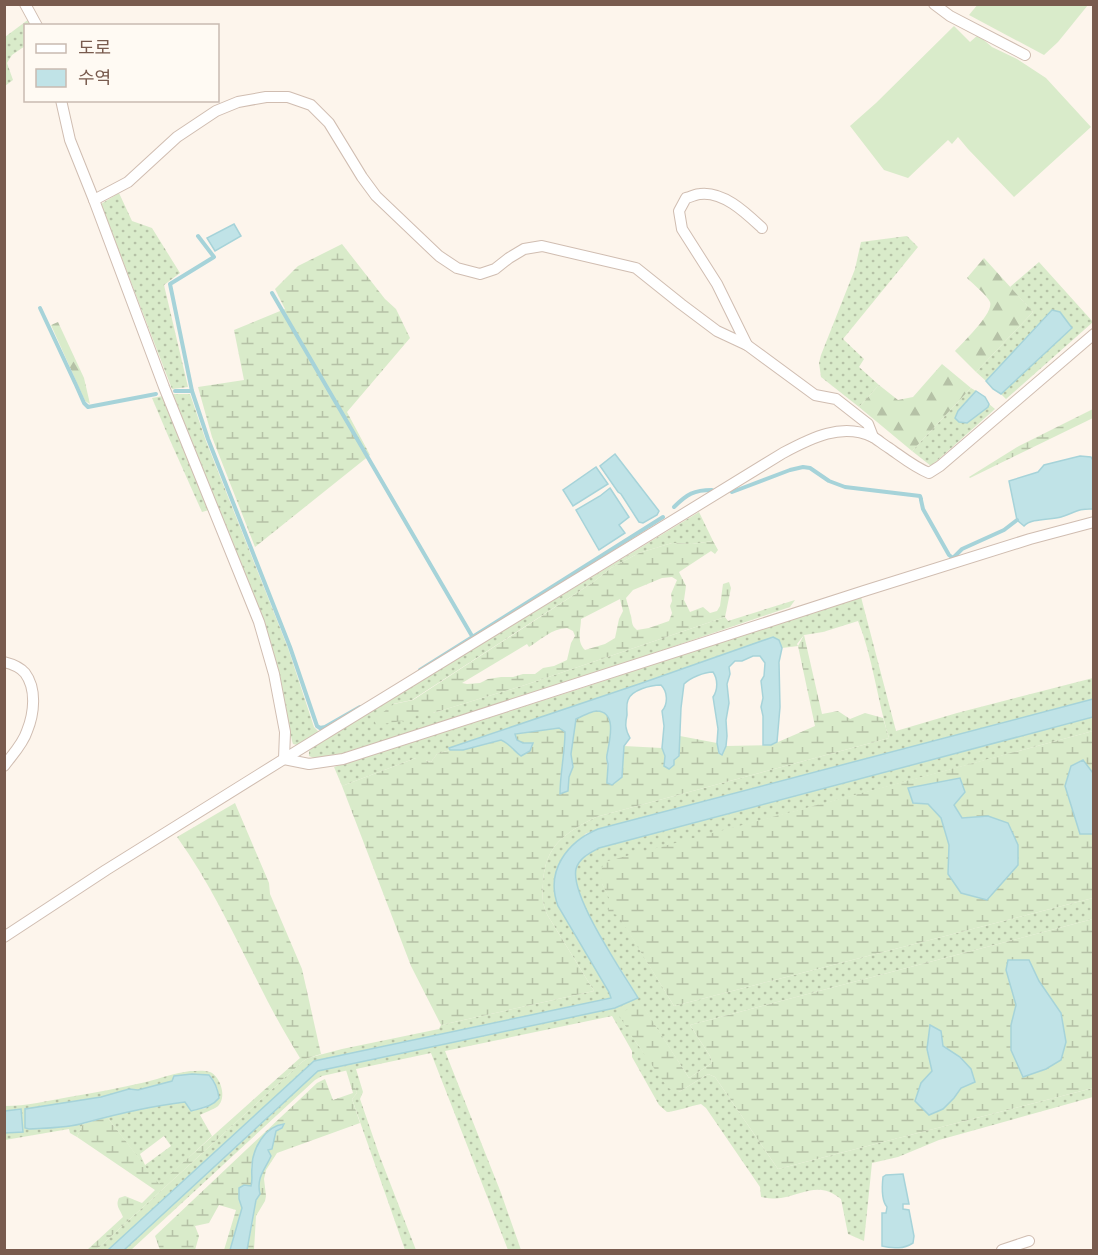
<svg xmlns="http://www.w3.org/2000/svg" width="1098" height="1255" viewBox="0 0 1098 1255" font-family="Figtree,'Noto Sans KR',sans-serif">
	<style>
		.grass { fill: url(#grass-dots); fill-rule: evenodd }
		.forest { fill: url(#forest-firs) }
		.wetland { fill: url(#wetland-marsh); fill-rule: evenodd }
		.garden { fill: #d9ebca }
		.water { fill: #c0e3e7; stroke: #a6d3d9; stroke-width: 1.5 }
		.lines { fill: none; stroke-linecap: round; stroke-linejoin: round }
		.stream { stroke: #a6d3d9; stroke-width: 4 }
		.minor-casing { stroke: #d0bdb1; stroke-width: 12 }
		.minor { stroke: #fff; stroke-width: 10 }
	</style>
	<defs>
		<pattern id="grass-dots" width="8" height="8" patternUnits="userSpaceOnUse" patternTransform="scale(1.5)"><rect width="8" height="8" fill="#d9ebca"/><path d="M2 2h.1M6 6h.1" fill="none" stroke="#b5c1a6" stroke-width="1.8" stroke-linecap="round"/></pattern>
		<pattern id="forest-firs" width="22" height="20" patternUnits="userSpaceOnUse" patternTransform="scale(1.5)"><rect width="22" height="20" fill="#d9ebca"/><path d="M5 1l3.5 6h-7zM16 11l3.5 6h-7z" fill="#b5c1a6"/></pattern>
		<pattern id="wetland-marsh" width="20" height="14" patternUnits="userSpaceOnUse" patternTransform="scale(1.5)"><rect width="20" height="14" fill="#d9ebca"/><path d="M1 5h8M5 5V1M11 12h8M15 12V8" fill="none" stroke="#b5c1a6"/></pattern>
	</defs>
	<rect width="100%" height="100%" fill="#fdf5ec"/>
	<g class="grass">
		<path d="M 29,19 L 32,25 L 26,26 L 25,46 L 12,55 L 7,63 L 13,80 L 5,86 L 5,37 Z"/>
		<path d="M 119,193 L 132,221 L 152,228 L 180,273 L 164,285 L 188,387 L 172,389 L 101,204 Z"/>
		<path d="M 907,236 L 918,247 L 843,339 L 864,359 L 859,367 L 879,385 L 859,407 L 821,377 L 819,363 L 821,355 L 855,269 L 861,242 Z"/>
		<path d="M 1039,262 L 1093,322 L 1006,399 L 1001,394 L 1072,328 L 1052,310 L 986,381 L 976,372 L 1033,312 L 1010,287 Z"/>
		<path d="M 971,388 L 976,391 L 958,411 L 955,418 L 959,422 L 967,423 L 988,407 L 989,404 L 995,409 L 931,466 L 912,451 Z"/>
		<path d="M 173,394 L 190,394 L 206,441 L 288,648 L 314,727 L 319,732 L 297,745 L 293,744 L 292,741 L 278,669 L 263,619 Z"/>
		<path d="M 163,396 L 209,510 L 202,512 L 169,438 L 152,398 Z"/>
		<path d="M 699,512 L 713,541 L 692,544 L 672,543 L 639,553 L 611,568 L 592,583 L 412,700 L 393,704 L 412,713 L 433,713 L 525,685 L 725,617 L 728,621 L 795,600 L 790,607 L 548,689 L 343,755 L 314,758 L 309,756 L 309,751 L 314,746 Z"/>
		<path d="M 861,597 L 896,731 L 957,713 L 1093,678 L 1093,699 L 598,829 L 585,834 L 558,906 L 609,992 L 612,998 L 314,1061 L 108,1250 L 96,1250 L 302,1062 L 308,1058 L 342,1049 L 439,1029 L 441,1025 L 594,991 L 548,916 C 542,904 542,896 543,883 C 545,845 565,833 596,817 L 889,738 C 877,699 873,658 858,621 L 823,632 L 804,635 L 797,644 L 798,646 L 782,648 L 779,640 L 773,637 L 765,640 L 642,683 L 450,748 L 450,750 L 437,754 L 431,762 L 416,758 L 342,786 L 334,767 L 582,688 L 783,621 Z"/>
		<path d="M 1093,717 L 1093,731 L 604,863 L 602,884 L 618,914 L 674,1006 L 1093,898 L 1093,919 L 690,1025 L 710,1056 L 712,1063 L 689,1078 L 641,1004 L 635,1041 L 644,1053 L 679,1092 L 708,1074 L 715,1077 L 778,1169 L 1093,1088 L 1093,1097 L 939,1140 L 898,1157 L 872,1163 L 864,1241 L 848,1234 L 841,1199 C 819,1181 804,1194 781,1198 C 775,1199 768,1198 761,1197 L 760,1187 L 706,1108 L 701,1104 C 689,1106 679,1111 667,1112 L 659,1105 L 632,1057 L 632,1051 L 612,1016 L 445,1051 L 501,1193 L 521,1250 L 508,1250 L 431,1053 L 356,1069 L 363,1092 L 360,1099 L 380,1157 L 416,1250 L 405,1250 L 352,1099 L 357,1093 L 349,1070 L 322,1076 L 315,1080 L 131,1250 L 124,1250 L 318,1071 L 615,1008 L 638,998 C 624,969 569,900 576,869 C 579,858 590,853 599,848 Z"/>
		<path d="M 190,1071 C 197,1071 204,1070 210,1072 C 221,1077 227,1098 218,1106 C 213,1110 205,1112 200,1115 L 212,1136 L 159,1185 L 107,1117 L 158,1105 L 185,1102 L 191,1111 L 206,1108 L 218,1090 L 214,1081 L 209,1075 L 172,1081 L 138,1090 L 129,1089 L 101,1097 L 25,1128 L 29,1129 L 83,1124 L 77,1137 L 70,1133 L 69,1129 L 5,1140 L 5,1133 L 23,1132 L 21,1110 L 5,1111 L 5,1106 C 26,1106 48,1101 69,1097 C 94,1093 120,1088 146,1082 C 161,1078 175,1073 190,1071 ZM 164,1136 L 171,1146 L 145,1165 L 140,1154 Z"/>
	</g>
	<g class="forest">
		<path d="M 984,258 L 1033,312 L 976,372 L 955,351 C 963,342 994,313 990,302 C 987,295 973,284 967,278 Z"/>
		<path d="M 58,322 L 84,378 L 90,404 L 85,401 L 51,325 Z"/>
		<path d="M 942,364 L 971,388 L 912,451 L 859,407 L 879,385 L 898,400 L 913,397 Z"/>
	</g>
	<g class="wetland">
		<path d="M 342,244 L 385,299 L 396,309 L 410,338 L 347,412 L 370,455 L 255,547 L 212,437 L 198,387 L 244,380 L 234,330 L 285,309 L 275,289 L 298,266 Z"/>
		<path d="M 1093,409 L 1093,418 L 970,478 L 969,477 L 1019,446 Z"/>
		<path d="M 713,541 L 718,550 L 715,554 L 711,551 L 679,572 L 686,586 L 684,600 L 690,612 L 703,607 L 710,613 L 717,611 L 720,606 L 723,584 L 729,582 L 731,588 L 725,617 L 525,685 L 433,713 L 412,713 L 414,720 L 406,724 L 402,721 L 376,725 L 374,719 L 394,704 L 413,700 L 592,583 L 611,568 L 639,553 L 672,543 L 692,544 ZM 672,577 L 677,580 L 671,594 L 672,601 L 670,606 L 672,613 L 669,621 L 649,628 L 637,630 C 630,625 633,620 630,613 C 629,607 627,603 626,598 L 633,590 L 662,578 ZM 620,599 L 623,611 L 619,619 L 615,638 L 605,644 L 585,650 C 576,641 581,629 581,619 ZM 567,628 L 573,631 L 575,636 L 571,643 L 567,660 L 554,666 L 543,668 L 535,674 L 523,674 L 513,677 L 501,677 L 488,679 L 480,683 L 467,684 L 462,683 L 527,644 L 529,647 C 542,639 551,629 567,628 Z"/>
		<path d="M 804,635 L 822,714 L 838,711 L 850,719 L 865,713 L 883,718 L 889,738 L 596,817 C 565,833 545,845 543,883 C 542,896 542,904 548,916 L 594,991 L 441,1025 L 411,966 L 342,786 L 416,758 L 420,751 L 426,755 L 426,761 L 431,762 L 437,754 L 450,750 L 463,750 L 501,740 L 507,742 L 513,750 L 523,743 L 516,740 L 515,734 L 559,728 L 565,732 C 565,753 559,774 560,794 L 568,791 L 569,777 L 573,767 L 571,754 L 576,718 C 581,717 594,710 598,710 C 619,712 608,743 607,755 C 606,761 608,768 607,774 L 622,777 L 624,746 L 662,748 L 665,756 L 664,765 L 679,756 L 680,736 L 717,743 L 719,753 L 722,755 L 726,746 L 771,745 L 815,726 L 798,646 Z"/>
		<path d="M 1093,731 L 1093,773 L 1082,760 L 1071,766 L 1065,786 L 1080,834 L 1093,834 L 1093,898 L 674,1006 L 618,915 L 608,913 L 610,900 L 602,884 L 600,873 L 604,862 ZM 928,804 L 954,804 L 962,818 L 988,816 L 948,874 L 949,845 L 941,818 Z"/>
		<path d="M 235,803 L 269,883 L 270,894 L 302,969 L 321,1054 L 308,1058 L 302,1062 L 96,1250 L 87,1250 L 123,1217 C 120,1209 115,1206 119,1198 L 125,1196 L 142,1203 L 155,1190 L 77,1137 L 83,1124 L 107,1117 L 159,1184 L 300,1058 C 289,1040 278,1021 268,1002 C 239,946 214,888 177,837 Z"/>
		<path d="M 1093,919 L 1093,1088 L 778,1169 L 715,1077 L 708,1074 L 679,1092 L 668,1088 L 635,1041 L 618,1014 L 641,1003 L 689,1078 L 712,1063 L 710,1056 L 690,1025 ZM 1029,960 L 1039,981 L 1048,996 L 1011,1025 L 1016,1005 L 1006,970 ZM 930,1025 L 942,1046 L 960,1057 L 961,1088 L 954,1098 L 921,1083 L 932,1071 L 927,1049 Z"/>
		<path d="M 346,1070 L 350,1070 L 357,1093 L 352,1099 L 360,1123 L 277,1153 L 266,1170 L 264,1179 L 266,1196 L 265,1201 L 256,1216 L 254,1250 L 247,1250 C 247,1243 250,1237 251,1230 C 254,1218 253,1205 259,1194 L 258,1187 L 259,1179 L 269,1160 L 268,1150 L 272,1149 L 276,1131 L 283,1124 C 265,1126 252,1151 251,1169 C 251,1175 254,1178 252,1183 C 249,1189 244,1194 239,1199 L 242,1208 L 230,1250 L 224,1250 L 236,1210 L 219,1205 L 209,1223 L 195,1226 L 199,1236 L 195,1250 L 160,1250 L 155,1236 L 317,1083 L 325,1079 L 333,1100 L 353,1093 Z"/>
	</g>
	<g class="garden">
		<path d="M 978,4 L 1088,4 L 1088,5 L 1058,42 L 1044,55 L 969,15 Z"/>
		<path d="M 954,26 L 970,42 L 978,35 L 992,47 L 1017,59 L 1046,78 L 1091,127 L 1014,197 L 968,149 L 958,137 L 952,144 L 948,140 L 908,178 L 884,170 L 850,126 L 876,103 Z"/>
	</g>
	<g class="water">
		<path d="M 234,224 L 241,236 L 215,251 L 207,238 Z"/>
		<path d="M 1052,310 L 1060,312 L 1072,328 L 1001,394 L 993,389 L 986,381 Z"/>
		<path d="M 976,391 L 985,397 L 989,404 L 988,407 L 967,423 L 959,422 L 955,418 L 958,411 Z"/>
		<path d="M 615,454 L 659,511 L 657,515 L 643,523 L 639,522 L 621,494 L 618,492 L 600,466 Z"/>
		<path d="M 1080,456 L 1091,457 L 1093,460 L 1093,509 C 1079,508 1074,513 1061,517 C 1051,520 1031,518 1024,526 L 1017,520 L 1009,481 L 1038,472 L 1044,465 Z"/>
		<path d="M 596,467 L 608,484 L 573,506 L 563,490 Z"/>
		<path d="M 610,488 L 629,517 L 619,525 L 625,533 L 599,550 L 576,510 L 600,496 Z"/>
		<path d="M 773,637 L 779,640 L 782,648 L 779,662 L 780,707 L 777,742 L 771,745 L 763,745 L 763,716 L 761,707 L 763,698 L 761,681 L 764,676 L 765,663 L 760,656 L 753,656 L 742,661 L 735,661 L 729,667 L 730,674 L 727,684 L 729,703 L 726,720 L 727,736 L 726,746 L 722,755 L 719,753 L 717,743 L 718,729 L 713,697 C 718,690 718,679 713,672 C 704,672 690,678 684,684 L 681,708 L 679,756 L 674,760 L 674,765 L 669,769 L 664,766 L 665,756 L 662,748 L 664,726 L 662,711 C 668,704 668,692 661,685 C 651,685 631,690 628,700 C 626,705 627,710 627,715 C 625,724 625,729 630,738 L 624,746 L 622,777 L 612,785 L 607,783 C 607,777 608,770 608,764 C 607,760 606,758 607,755 C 609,742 618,712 597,711 C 594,710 580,717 576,719 L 571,754 L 573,767 L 569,777 L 568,791 L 560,794 C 560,773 565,753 565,732 L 559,728 L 515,734 L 517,740 L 523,743 L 533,743 L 530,751 L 521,756 C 514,751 509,743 501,740 L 463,750 L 450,750 L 449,748 L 642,683 Z"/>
		<path d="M 1093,699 L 1093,717 L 599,848 C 590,853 579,858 576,869 C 570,896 623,973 638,998 L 615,1008 L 318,1071 L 124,1250 L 108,1250 L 314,1061 L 611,998 L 609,992 L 558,906 C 545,871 567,842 598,829 Z"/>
		<path d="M 1083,760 L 1093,773 L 1093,834 L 1080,834 L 1065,786 L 1071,766 Z"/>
		<path d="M 960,778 L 965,792 L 954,805 L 962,818 L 988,816 L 1008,823 L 1018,845 L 1018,865 L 987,900 L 961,893 L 948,874 L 949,845 L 941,818 L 928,804 L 913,803 L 908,788 Z"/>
		<path d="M 1008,960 L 1029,960 L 1039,981 L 1061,1013 L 1066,1042 L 1061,1060 L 1046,1069 L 1023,1077 L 1011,1050 L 1011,1025 L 1016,1005 L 1006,970 Z"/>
		<path d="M 930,1025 L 941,1031 L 943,1046 L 960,1057 L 971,1069 L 975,1082 L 961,1088 L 954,1098 L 943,1109 L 929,1115 L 915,1101 L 921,1083 L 932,1071 L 927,1049 Z"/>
		<path d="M 192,1074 L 209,1075 C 215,1082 218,1089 219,1098 C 212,1107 202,1108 191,1111 L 185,1102 C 151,1106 117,1114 84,1123 C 68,1128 46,1128 29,1129 L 25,1128 L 25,1109 L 101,1097 L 129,1089 L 138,1090 L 172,1081 L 174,1076 Z"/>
		<path d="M 21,1109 L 23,1132 L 5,1133 L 5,1111 Z"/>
		<path d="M 284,1124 L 282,1128 L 276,1131 L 272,1149 L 268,1150 L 271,1156 C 265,1170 256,1177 260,1194 L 256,1200 L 247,1250 L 230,1250 L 242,1208 L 239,1199 L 239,1188 L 244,1185 L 251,1186 C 253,1179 251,1175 252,1167 C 252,1149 265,1126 284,1124 Z"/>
		<path d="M 903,1174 L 909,1204 L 903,1204 L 903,1209 L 909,1210 L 914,1236 L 913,1243 C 902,1250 894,1248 882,1246 L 882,1213 L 886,1213 L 887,1207 C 881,1200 882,1186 883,1177 L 886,1175 Z"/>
	</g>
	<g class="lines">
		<g class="stream">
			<path d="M 198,236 L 214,257 L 170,284 L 192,391 L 208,439 L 290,647 L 317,726 L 320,728 L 325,727 L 360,707"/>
			<path d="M 272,293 L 472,636"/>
			<path d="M 40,308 L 76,385 L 84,403 L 88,407 L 156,394"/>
			<path d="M 175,391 L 192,391"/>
			<path d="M 732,492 L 790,470 L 803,467 L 810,468 L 829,481 L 845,487 L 920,496 L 921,499"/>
			<path d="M 921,500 L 923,509 L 949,555 L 953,558 L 962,549 L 1004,530 L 1017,520"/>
			<path d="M 674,507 C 687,494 694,490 712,490"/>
			<path d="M 420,670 L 663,517"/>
		</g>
		<defs>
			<g id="minor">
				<path d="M 25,4 L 37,26"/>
				<path d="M 934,4 L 950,16 L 1025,55"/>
				<path d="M 61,100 L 70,140 L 94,200 L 164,387 L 259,622 L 274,674 L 285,732 L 284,759 L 309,764 L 343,759 L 864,591 L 1030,539 L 1094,522"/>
				<path d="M 94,200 L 128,182 L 177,137 L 216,111 L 238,102 L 266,97 L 288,97 L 311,105 L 329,123 L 362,177 L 376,196 L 439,256 L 457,268 L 480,274 L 495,269 L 509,258 L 524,249 L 542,246 L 636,268 L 681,304 L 717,331 L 747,345 L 815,395 L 836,399 L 868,424 L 873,437"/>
				<path d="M 747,345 L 717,284 L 682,229 L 679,211 L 686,198 C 691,197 696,194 700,194 C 724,191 747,214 762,228"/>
				<path d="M 4,662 C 12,664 20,667 25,673 C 37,689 34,714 27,731 C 23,744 12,755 4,766"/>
				<path d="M 4,937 L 106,870 L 284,759 L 783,453 C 811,438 842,422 873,437 C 878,440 884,445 889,448 C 902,457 914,467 929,473 L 940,466 L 1094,334"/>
				<path d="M 1002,1250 L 1029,1241"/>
			</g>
		</defs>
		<use href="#minor" class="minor-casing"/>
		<use href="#minor" class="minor"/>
	</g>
	<rect width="1098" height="1255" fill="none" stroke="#795b4e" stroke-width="12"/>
	<rect x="24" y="24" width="195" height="78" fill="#fffaf3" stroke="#c9bab1" stroke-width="1.5"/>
	<rect x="36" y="44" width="30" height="9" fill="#ffffff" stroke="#c9bab1" stroke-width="1.5"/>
	<text x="78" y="54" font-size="18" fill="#795b4e">도로</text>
	<rect x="36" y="69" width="30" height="18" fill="#c0e3e7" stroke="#c9bab1" stroke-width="1.5"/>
	<text x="78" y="84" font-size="18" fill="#795b4e">수역</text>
</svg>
